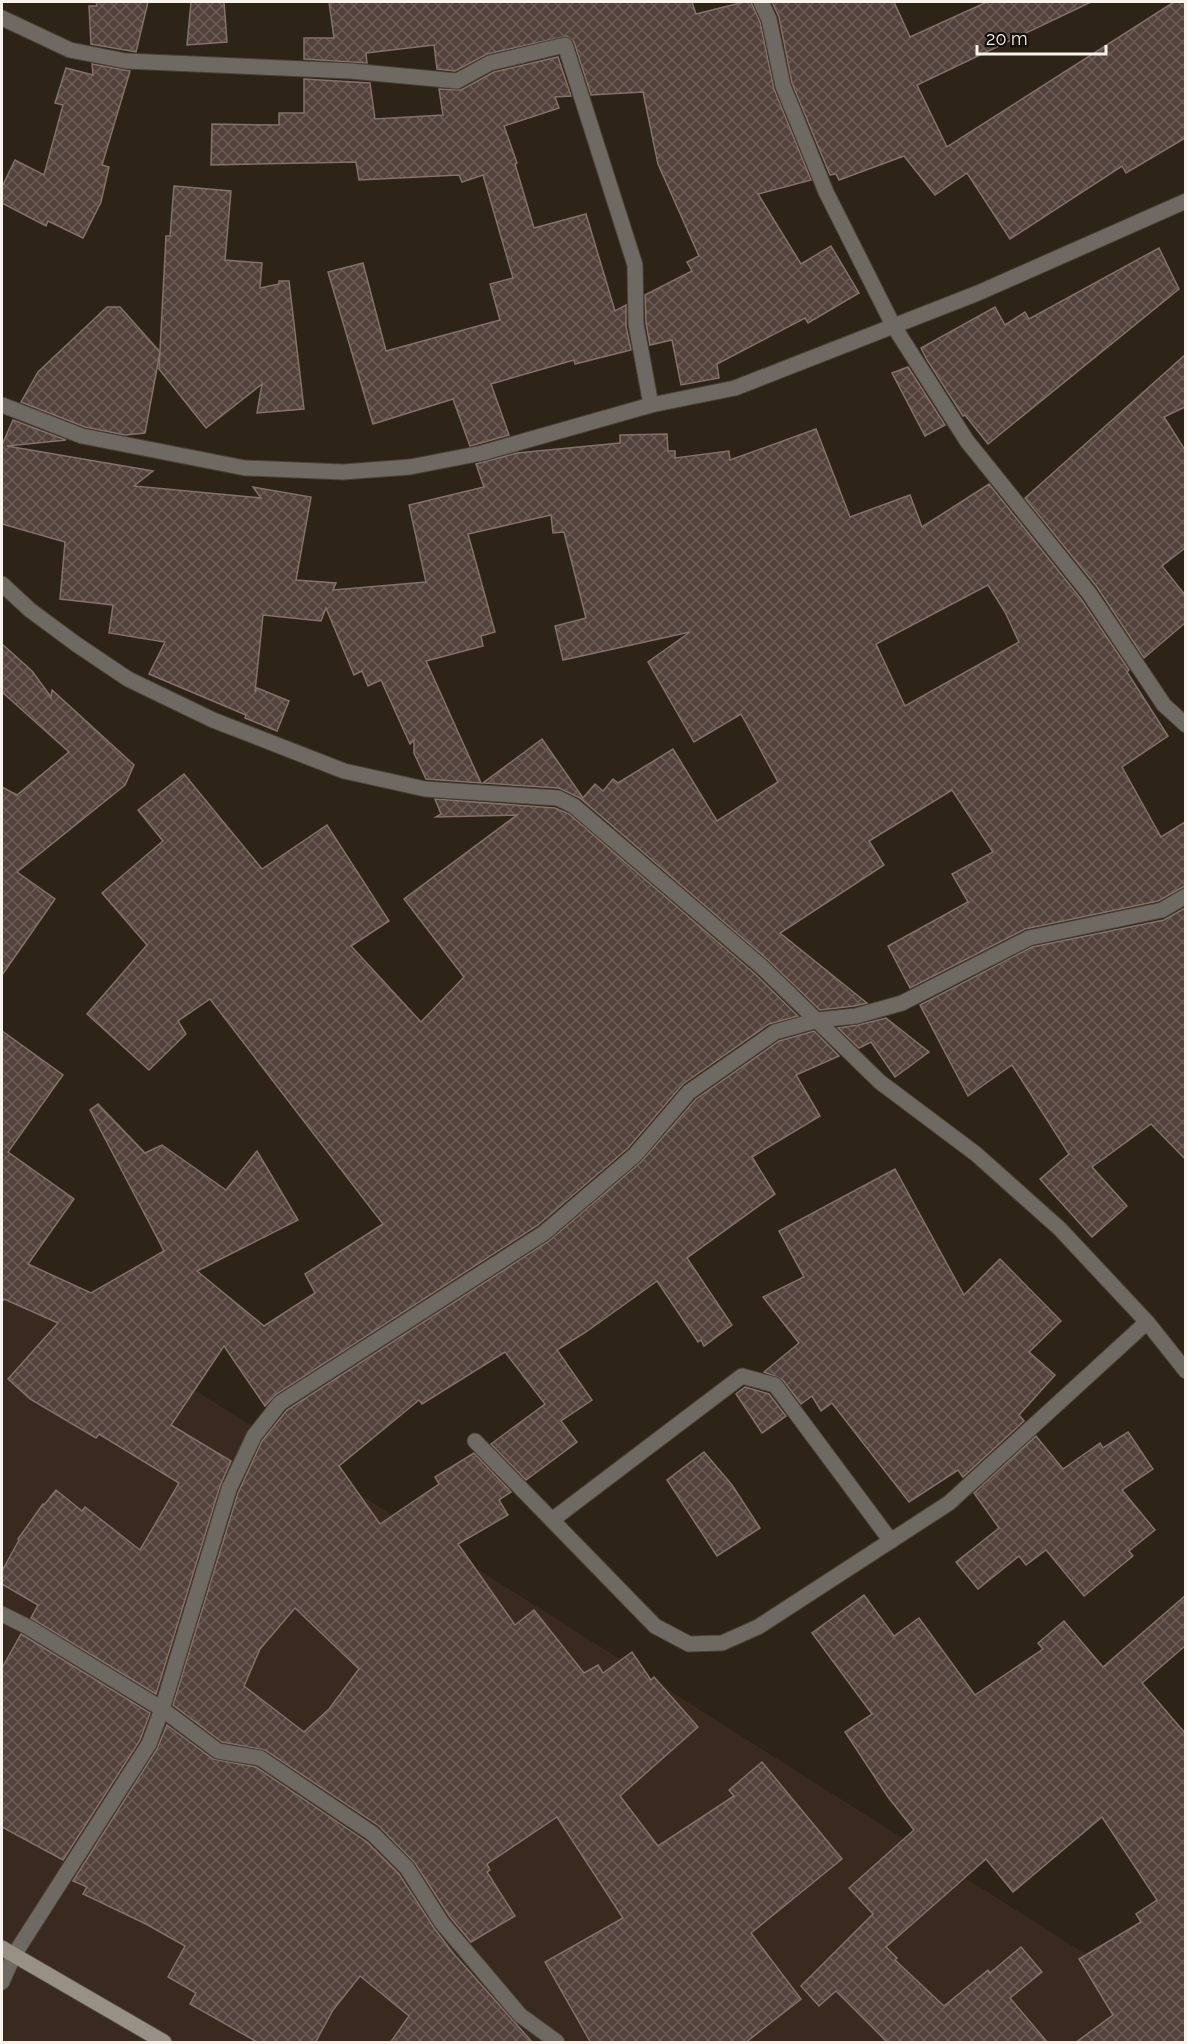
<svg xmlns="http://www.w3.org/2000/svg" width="1187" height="2044" viewBox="0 0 1187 2044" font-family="Raleway,sans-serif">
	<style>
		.commercial { fill: #39291f }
		.building { fill: url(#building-cross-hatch); stroke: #84716a; stroke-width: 1.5; fill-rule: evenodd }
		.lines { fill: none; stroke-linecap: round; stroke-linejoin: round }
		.pedestrian-casing { stroke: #4a4135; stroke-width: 17 }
		.minor-casing { stroke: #4a4135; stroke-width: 17 }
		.secondary-casing { stroke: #4a4135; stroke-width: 17 }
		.pedestrian { stroke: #6f6963; stroke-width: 15 }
		.minor { stroke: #6f6963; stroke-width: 15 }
		.secondary { stroke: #988f85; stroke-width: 15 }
	</style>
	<defs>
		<pattern id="building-cross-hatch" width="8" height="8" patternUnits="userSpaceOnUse" patternTransform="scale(1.5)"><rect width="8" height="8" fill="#53413b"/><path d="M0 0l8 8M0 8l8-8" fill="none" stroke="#6d5d58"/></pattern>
	</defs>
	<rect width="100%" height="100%" fill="#2d2417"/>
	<path class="commercial" d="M 2,1268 L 1185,2017 L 1185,2042 L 2,2042 Z"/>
	<g class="building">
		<path d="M 96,2 L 148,2 L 136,52 L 91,44 L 89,6 L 97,6 Z"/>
		<path d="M 191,2 L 224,2 L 227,42 L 187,45 Z"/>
		<path d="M 329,2 L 692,2 L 696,14 L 744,2 L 751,2 L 760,22 L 774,89 L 811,180 L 758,194 L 801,264 L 831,246 L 859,293 L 808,323 L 805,318 L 717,364 L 719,378 L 681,385 L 672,340 L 650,345 L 646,323 L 645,295 L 692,271 L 687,262 L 699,256 L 658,164 L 643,92 L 591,95 L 574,42 L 567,36 L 487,54 L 455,71 L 437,69 L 434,45 L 366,53 L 367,63 L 304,59 L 304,38 L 334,38 Z"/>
		<path d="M 772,2 L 894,2 L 910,37 L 987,2 L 1091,2 L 917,85 L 947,147 L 1174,2 L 1185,2 L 1185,138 L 1126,173 L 1122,166 L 1010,239 L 967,173 L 935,195 L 904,156 L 839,180 L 836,174 L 830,175 L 792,83 L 779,17 Z"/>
		<path d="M 558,57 L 571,96 L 555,97 L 559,108 L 504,126 L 517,163 L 515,164 L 534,228 L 586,214 L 615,311 L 626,305 L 626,326 L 631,350 L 575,364 L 574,360 L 491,384 L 509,435 L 470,446 L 453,399 L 373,424 L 328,272 L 363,263 L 386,351 L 500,320 L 490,284 L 513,278 L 483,175 L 462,182 L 459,175 L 359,180 L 356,162 L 211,165 L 212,124 L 279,125 L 279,113 L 304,113 L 304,79 L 370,83 L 375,119 L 443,115 L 439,89 L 461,90 L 494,72 Z"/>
		<path d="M 92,64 L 130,71 L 102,165 L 109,167 L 101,202 L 83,238 L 48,221 L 46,226 L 2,203 L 2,187 L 15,160 L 44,175 L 63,105 L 55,103 L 66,68 L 93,75 Z"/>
		<path d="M 174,186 L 231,191 L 225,260 L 262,263 L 260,288 L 279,284 L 279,281 L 289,281 L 304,409 L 257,413 L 262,384 L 206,428 L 159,369 L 166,236 L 170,236 Z"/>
		<path d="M 1159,248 L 1179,289 L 988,444 L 965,415 L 963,416 L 927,360 L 921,348 L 995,307 L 1005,325 L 1025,312 L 1029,319 Z"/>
		<path d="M 107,307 L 120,307 L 160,352 L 145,433 L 125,435 L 85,427 L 21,402 L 38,372 Z"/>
		<path d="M 1185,355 L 1185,407 L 1164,417 L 1185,450 L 1185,548 L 1162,566 L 1185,595 L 1185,623 L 1144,658 L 1097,587 L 1025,498 Z"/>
		<path d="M 908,367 L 945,425 L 925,436 L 892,373 Z"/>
		<path d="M 13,420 L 66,440 L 7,446 L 153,471 L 134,486 L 261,498 L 253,487 L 311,497 L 296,580 L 336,583 L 333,590 L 426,582 L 409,505 L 484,487 L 476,464 L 517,453 L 620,443 L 620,435 L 667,434 L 668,451 L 675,451 L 675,458 L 729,451 L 730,460 L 816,429 L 850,517 L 910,495 L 922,527 L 989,484 L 1081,599 L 1129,670 L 1127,672 L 1168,736 L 1122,767 L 1161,837 L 1185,822 L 1185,886 L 1158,901 L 1025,929 L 910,988 L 888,946 L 968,902 L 952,874 L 993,852 L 952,790 L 869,841 L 884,865 L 780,933 L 867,1003 L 854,1006 L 820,1010 L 768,960 L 580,798 L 559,788 L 483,783 L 542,739 L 583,798 L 595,784 L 603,791 L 613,779 L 618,783 L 673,749 L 717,821 L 778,782 L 741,714 L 694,742 L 648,662 L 690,632 L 563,660 L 555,626 L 586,618 L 564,532 L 553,533 L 551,515 L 468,534 L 495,632 L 481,636 L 483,646 L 426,661 L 481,783 L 426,779 L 414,753 L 414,740 L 410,744 L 381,680 L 368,686 L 362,671 L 354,675 L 326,608 L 321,621 L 263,615 L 255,692 L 257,688 L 289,701 L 277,731 L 245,718 L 246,715 L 149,674 L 165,642 L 109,633 L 113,605 L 60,599 L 65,542 L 2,524 L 2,445 ZM 988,585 L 1005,612 L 1019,642 L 905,706 L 876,644 Z"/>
		<path d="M 2,644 L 32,671 L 51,697 L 52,690 L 134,765 L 125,785 L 17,872 L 55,899 L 2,975 L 2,787 L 17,795 L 69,752 L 2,692 Z"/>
		<path d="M 184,774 L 262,869 L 327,825 L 389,921 L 351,946 L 421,1022 L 464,977 L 404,899 L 517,815 L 436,817 L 441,814 L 435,799 L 555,808 L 569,814 L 755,974 L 798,1016 L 769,1024 L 683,1084 L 628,1148 L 538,1225 L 275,1395 L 265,1406 L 224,1346 L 171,1425 L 231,1461 L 220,1486 L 156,1694 L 31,1618 L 38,1605 L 2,1584 L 2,1571 L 19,1540 L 18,1539 L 43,1504 L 44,1505 L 56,1490 L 82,1511 L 85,1507 L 140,1550 L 179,1483 L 99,1434 L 96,1438 L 30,1399 L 8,1379 L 58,1323 L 4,1299 L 2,1302 L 2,1031 L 63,1075 L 8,1152 L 74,1199 L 28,1264 L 91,1293 L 164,1251 L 90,1110 L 98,1104 L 145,1153 L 162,1145 L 226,1190 L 257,1151 L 298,1220 L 197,1271 L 264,1326 L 315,1293 L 305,1274 L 383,1224 L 210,999 L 178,1021 L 186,1034 L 149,1070 L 87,1014 L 147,945 L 102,893 L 163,841 L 138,810 Z"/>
		<path d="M 1185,908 L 1185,1159 L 1151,1124 L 1092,1167 L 1127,1206 L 1092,1237 L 1040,1179 L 1069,1154 L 1012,1065 L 968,1096 L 920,1005 L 1032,947 L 1164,920 Z"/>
		<path d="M 886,1018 L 929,1052 L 895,1077 L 871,1042 L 859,1048 L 838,1028 L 858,1025 Z"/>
		<path d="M 814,1031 L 839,1056 L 796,1075 L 820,1116 L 752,1157 L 775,1194 L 687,1258 L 732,1325 L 704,1346 L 701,1340 L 698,1342 L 657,1281 L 586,1332 L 557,1350 L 592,1400 L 561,1421 L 577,1442 L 526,1480 L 491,1444 L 545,1404 L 505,1352 L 422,1404 L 419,1400 L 339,1466 L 380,1524 L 439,1484 L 435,1477 L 474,1453 L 511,1492 L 499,1500 L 508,1515 L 458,1544 L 515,1625 L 534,1610 L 584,1673 L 598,1665 L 603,1673 L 632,1652 L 651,1680 L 654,1677 L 698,1727 L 620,1796 L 658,1846 L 734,1796 L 729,1790 L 762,1762 L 842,1859 L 751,1933 L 801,1999 L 745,2043 L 591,2043 L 545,1962 L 623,1918 L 557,1817 L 487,1864 L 490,1870 L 487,1872 L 515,1916 L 471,1942 L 450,1917 L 415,1863 L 379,1826 L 265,1750 L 222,1742 L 173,1705 L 238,1493 L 262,1441 L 287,1410 L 549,1241 L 641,1162 L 696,1099 L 779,1041 ZM 295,1608 L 359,1669 L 329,1709 L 304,1732 L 244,1686 L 260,1649 Z"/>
		<path d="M 895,1169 L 964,1295 L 1000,1259 L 1061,1321 L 1029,1352 L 1055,1375 L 1019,1415 L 1024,1421 L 963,1477 L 958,1470 L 909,1502 L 832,1403 L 821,1411 L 812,1396 L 801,1404 L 782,1379 L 764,1372 L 799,1343 L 763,1297 L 804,1277 L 779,1231 Z"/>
		<path d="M 745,1387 L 769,1394 L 786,1416 L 762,1433 L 736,1394 Z"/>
		<path d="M 1128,1432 L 1153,1469 L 1122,1490 L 1155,1530 L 1129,1551 L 1133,1556 L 1084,1596 L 1046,1550 L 1026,1565 L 1019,1556 L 978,1589 L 956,1562 L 999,1528 L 974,1493 L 1036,1436 L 1063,1469 L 1100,1443 L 1103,1448 Z"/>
		<path d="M 704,1452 L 732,1485 L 760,1528 L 717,1556 L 667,1480 Z"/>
		<path d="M 864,1595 L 894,1636 L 919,1618 L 975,1695 L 1043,1649 L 1038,1643 L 1064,1621 L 1103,1667 L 1185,1596 L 1185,1646 L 1142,1683 L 1185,1733 L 1185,2043 L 1075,2043 L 1113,2015 L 1079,1959 L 1141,1922 L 1136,1914 L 1157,1900 L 1102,1817 L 1013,1892 L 986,1859 L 886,1947 L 897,1958 L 895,1960 L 944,2006 L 988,1970 L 990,1973 L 1021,1947 L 1042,1972 L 1010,1998 L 1048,2043 L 888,2043 L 836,1991 L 819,2006 L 801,1986 L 873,1914 L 849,1888 L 914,1830 L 888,1797 L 845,1732 L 872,1714 L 812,1633 Z"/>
		<path d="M 21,1634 L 150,1713 L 140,1740 L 63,1860 L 2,1827 L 2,1668 Z"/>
		<path d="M 167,1725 L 213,1759 L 256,1767 L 367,1842 L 399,1874 L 434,1928 L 453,1953 L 533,2043 L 390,2043 L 409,2016 L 360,1976 L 333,2010 L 315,2043 L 259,2043 L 190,2004 L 196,1993 L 168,1977 L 185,1946 L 146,1924 L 83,1894 L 87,1887 L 73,1881 L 157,1749 Z"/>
	</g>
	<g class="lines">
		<defs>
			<path id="pedestrian" d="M 818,1020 L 856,1016 L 902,1003 L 1029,938 L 1162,910 L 1186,896"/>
			<g id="minor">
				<path d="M 761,2 L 769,19 L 783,86 L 826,192 L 893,325 L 967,441 L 1089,593 L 1164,705 L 1186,725"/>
				<path d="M 2,18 L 70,50 L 126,61 L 351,71 L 457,81 L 490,63 L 565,45 L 635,265 L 636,324 L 651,405"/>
				<path d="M 2,405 L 82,436 L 245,468 L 343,472 L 410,467 L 482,453 L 651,405 L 735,388 L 978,293 L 1186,201"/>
				<path d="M 2,584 L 30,610 L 76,644 L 128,679 L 213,720 L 344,771 L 425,789 L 558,798 L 574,806 L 762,967 L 880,1082 L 976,1154 L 1060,1229 L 1147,1322 L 1186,1371"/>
				<path d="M 475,1441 L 655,1626 L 689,1644 L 722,1643 L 758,1627 L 949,1503 L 1147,1322"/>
				<path d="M 552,1520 L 742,1376 L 775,1385 L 891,1541"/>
				<path d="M 2,1614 L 28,1627 L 162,1709 L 218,1751 L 260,1758 L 373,1834 L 407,1868 L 442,1923 L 520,2015 L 557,2042"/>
				<path d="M 2,1982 L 14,1955 L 149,1744 L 162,1709 L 229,1489 L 254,1436 L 280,1403 L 544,1233 L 635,1155 L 689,1092 L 775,1032 L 818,1020"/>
			</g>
			<path id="secondary" d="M 2,1948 L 164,2042"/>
		</defs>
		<use href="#pedestrian" class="pedestrian-casing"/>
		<use href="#minor" class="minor-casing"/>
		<use href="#secondary" class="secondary-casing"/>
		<use href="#pedestrian" class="pedestrian"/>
		<use href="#minor" class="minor"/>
		<use href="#secondary" class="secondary"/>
	</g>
	<rect width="1187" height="2044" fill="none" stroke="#faf3eb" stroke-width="6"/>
	<path d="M977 45v9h129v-9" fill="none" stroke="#faf3eb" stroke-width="3"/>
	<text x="986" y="45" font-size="18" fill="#faf3eb" stroke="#120e08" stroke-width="4.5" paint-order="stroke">20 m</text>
</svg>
